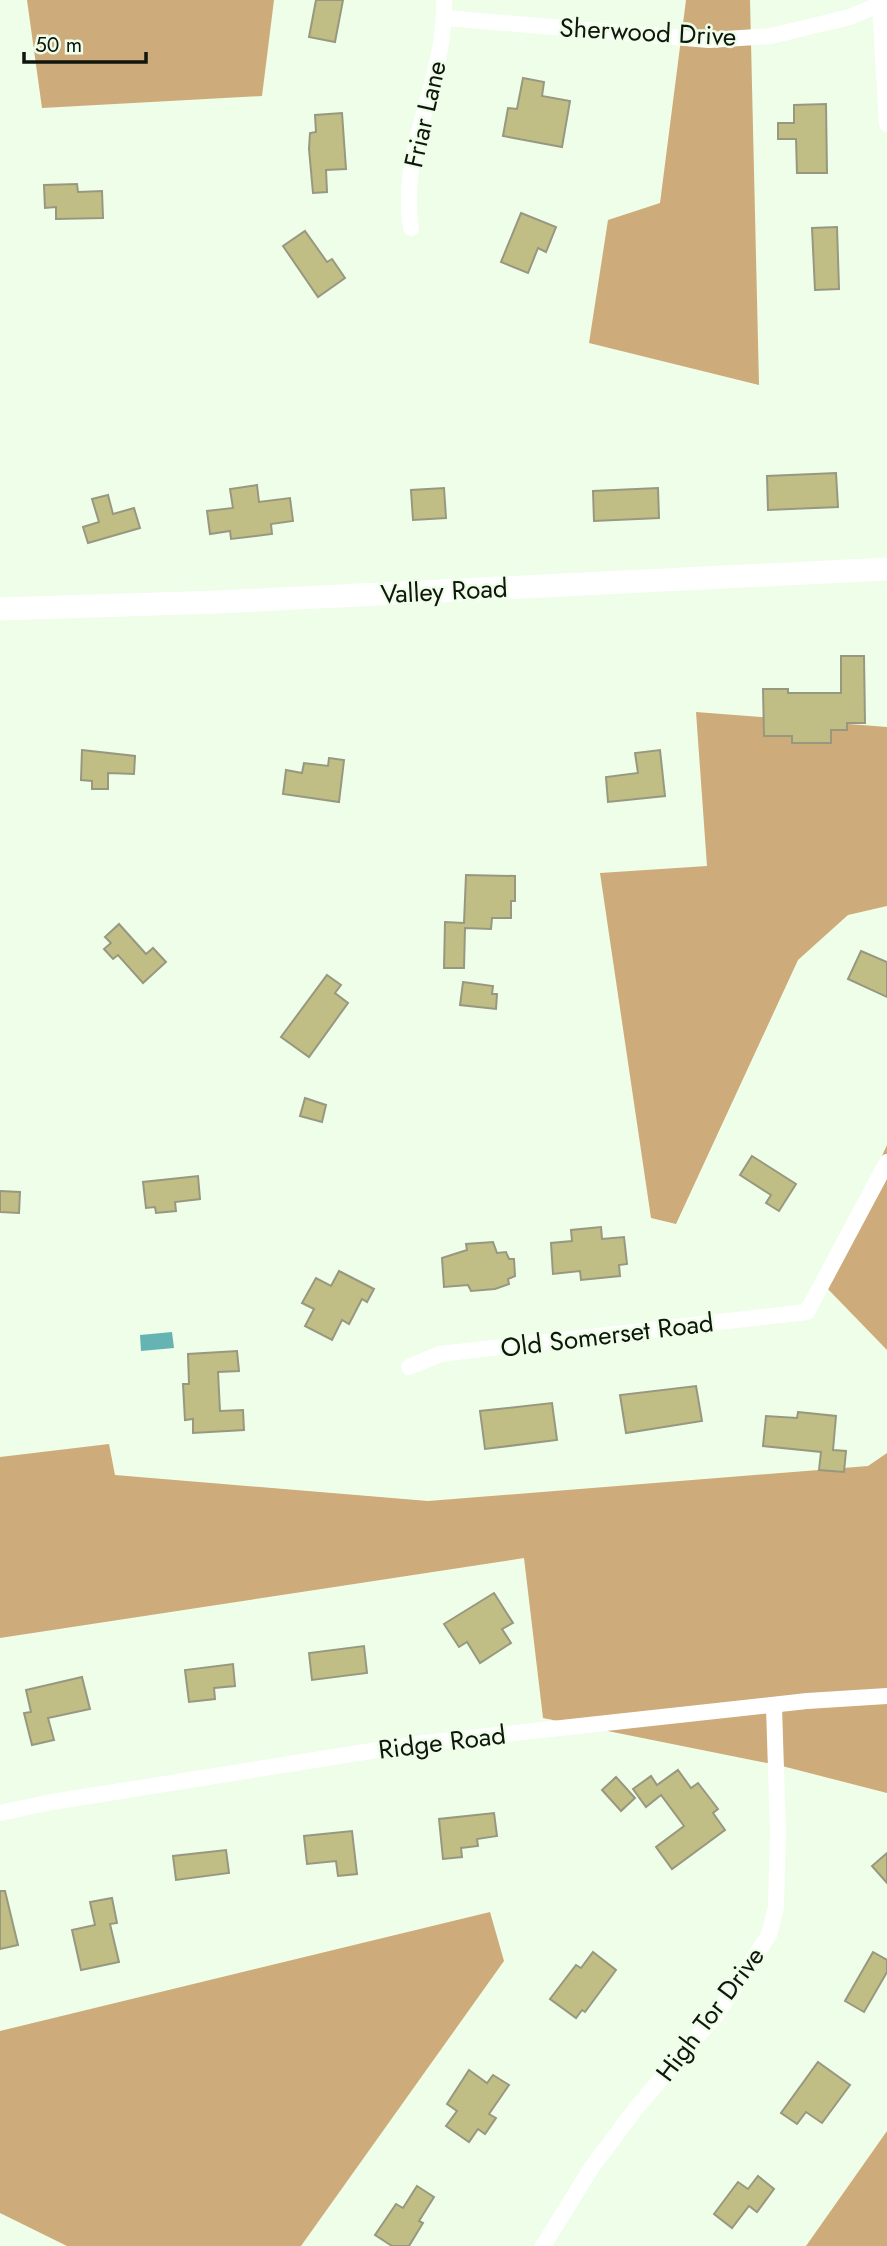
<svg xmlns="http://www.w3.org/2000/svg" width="887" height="2246" viewBox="0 0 887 2246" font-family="Jost,sans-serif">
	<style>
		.forest { fill: #ceab7a }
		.water { fill: #66b3b4 }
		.building { fill: #c0be84; stroke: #989880; stroke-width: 2 }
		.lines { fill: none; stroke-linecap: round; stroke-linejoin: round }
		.minor { stroke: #fff; stroke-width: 16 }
		.secondary { stroke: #fff; stroke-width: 23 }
		.labels { text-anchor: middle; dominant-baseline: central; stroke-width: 5; stroke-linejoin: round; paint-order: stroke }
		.street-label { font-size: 26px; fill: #10150e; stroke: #eefee8 }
	</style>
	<rect width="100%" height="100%" fill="#eefee8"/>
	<g class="forest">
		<path d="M 27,0 L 274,0 L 262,96 L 42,108 Z"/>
		<path d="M 686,0 L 750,0 L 759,385 L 589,343 L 608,220 L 660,203 Z"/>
		<path d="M 696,712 L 887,727 L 887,906 L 848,915 L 798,960 L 676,1224 L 651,1218 L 600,873 L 707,866 Z"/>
		<path d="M 887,1145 L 887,1350 L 823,1284 Z"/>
		<path d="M 109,1444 L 115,1475 L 428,1501 L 868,1466 L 887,1453 L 887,1793 L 782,1766 L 543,1718 L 524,1558 L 0,1638 L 0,1457 Z"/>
		<path d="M 490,1912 L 504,1961 L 301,2246 L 67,2246 L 0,2213 L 0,2031 Z"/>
		<path d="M 887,2131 L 887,2246 L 806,2246 Z"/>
	</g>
	<path class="water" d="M 172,1332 L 174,1348 L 141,1351 L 140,1335 Z"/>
	<g class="building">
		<path d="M 316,0 L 343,0 L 335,42 L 309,37 Z"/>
		<path d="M 523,78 L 544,82 L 542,96 L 570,101 L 562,147 L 503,136 L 508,108 L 517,109 Z"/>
		<path d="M 826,104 L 827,173 L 797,173 L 796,139 L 778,139 L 778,123 L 794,123 L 794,105 Z"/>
		<path d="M 342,113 L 346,169 L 326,170 L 327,192 L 313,193 L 309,149 L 310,133 L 316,132 L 315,115 Z"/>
		<path d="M 77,184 L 78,192 L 102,191 L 103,218 L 56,219 L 56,207 L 45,208 L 44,185 Z"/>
		<path d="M 521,213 L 556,227 L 546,252 L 538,248 L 528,273 L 501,262 Z"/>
		<path d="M 837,227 L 839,289 L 815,290 L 812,228 Z"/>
		<path d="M 305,231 L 327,262 L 332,259 L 345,278 L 318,297 L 283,246 Z"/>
		<path d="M 836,473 L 838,507 L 768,510 L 767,476 Z"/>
		<path d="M 257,485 L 259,502 L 290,498 L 293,521 L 271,524 L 272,534 L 231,539 L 230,531 L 210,534 L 207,511 L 233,508 L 230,489 Z"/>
		<path d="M 444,488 L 446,518 L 413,520 L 411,490 Z"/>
		<path d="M 658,488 L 659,518 L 594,521 L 593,491 Z"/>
		<path d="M 108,495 L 113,514 L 134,508 L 140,528 L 88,543 L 83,527 L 99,522 L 92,499 Z"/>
		<path d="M 841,656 L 864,656 L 865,723 L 847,723 L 847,730 L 831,730 L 831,743 L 792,743 L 792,736 L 764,736 L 763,689 L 788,689 L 788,693 L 841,693 Z"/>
		<path d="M 82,750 L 135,756 L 134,774 L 108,773 L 108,789 L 92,789 L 92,781 L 81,780 Z"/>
		<path d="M 660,750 L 665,796 L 608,802 L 606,777 L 638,773 L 635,753 Z"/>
		<path d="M 329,758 L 344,760 L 339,802 L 283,794 L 286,770 L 302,773 L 304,763 L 328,766 Z"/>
		<path d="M 466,875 L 515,876 L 515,901 L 511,901 L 511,918 L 492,918 L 491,929 L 465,928 L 464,968 L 444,968 L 445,922 L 464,923 Z"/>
		<path d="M 119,924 L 146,954 L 153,948 L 166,962 L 143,983 L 118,955 L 113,959 L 104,949 L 111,943 L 105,937 Z"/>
		<path d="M 861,951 L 887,962 L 887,997 L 848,979 Z"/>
		<path d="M 327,975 L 341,985 L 335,993 L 348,1003 L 309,1057 L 281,1037 Z"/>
		<path d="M 463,982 L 493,986 L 492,994 L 497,994 L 496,1009 L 460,1005 Z"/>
		<path d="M 305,1098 L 326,1105 L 322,1122 L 300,1116 Z"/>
		<path d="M 752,1156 L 796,1184 L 779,1211 L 766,1203 L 771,1195 L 740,1175 Z"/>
		<path d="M 198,1176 L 200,1199 L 175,1202 L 176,1211 L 156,1213 L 155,1207 L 146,1208 L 143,1182 Z"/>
		<path d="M 0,1191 L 20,1192 L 19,1213 L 0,1212 Z"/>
		<path d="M 601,1227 L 602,1239 L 624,1237 L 627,1264 L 619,1265 L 620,1276 L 581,1280 L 580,1271 L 553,1274 L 551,1243 L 572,1241 L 571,1230 Z"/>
		<path d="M 493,1242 L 497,1253 L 506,1252 L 509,1259 L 514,1259 L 515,1276 L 508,1279 L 509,1284 L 495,1289 L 471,1291 L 468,1285 L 444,1287 L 442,1258 L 467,1250 L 466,1244 Z"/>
		<path d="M 339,1271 L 374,1289 L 367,1302 L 362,1299 L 349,1324 L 342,1320 L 332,1340 L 305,1326 L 314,1309 L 302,1303 L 316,1278 L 331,1286 Z"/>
		<path d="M 237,1351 L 239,1371 L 218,1372 L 220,1411 L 243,1410 L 244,1430 L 193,1433 L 193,1419 L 185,1420 L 183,1384 L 189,1384 L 188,1354 Z"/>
		<path d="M 696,1386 L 702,1421 L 626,1433 L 620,1395 Z"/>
		<path d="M 552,1403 L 557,1440 L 485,1449 L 480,1411 Z"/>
		<path d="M 798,1412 L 836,1416 L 833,1450 L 846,1451 L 844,1472 L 819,1470 L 821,1452 L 763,1446 L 766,1416 L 797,1418 Z"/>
		<path d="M 494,1593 L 513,1623 L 502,1629 L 511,1643 L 480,1663 L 467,1642 L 459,1647 L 444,1624 Z"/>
		<path d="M 364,1646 L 367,1673 L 312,1680 L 309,1653 Z"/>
		<path d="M 233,1664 L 235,1686 L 214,1688 L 215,1699 L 189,1702 L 185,1670 Z"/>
		<path d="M 82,1677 L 90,1709 L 48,1718 L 54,1740 L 32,1745 L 24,1713 L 31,1712 L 26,1690 Z"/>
		<path d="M 678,1770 L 691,1788 L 698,1783 L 718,1809 L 713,1813 L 725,1830 L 672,1869 L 656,1847 L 684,1826 L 661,1795 L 646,1807 L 633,1789 L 651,1776 L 657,1785 Z"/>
		<path d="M 616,1777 L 635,1798 L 621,1811 L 602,1790 Z"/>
		<path d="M 494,1813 L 497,1836 L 477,1839 L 478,1846 L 461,1848 L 462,1857 L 443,1859 L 439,1819 Z"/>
		<path d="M 352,1831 L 357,1874 L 338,1876 L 336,1861 L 307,1864 L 304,1836 Z"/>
		<path d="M 226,1850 L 229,1873 L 176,1880 L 173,1856 Z"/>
		<path d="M 887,1853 L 887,1883 L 872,1866 Z"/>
		<path d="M 0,1891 L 5,1891 L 18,1945 L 0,1949 Z"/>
		<path d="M 112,1898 L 117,1923 L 110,1924 L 119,1962 L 81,1970 L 72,1930 L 95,1925 L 90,1902 Z"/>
		<path d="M 593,1952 L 616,1970 L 585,2012 L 582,2010 L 576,2018 L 550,1999 L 576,1965 L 581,1968 Z"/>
		<path d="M 873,1952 L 887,1960 L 887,1972 L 864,2012 L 845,2001 Z"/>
		<path d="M 818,2062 L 850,2085 L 822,2123 L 806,2112 L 797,2124 L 781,2113 Z"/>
		<path d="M 469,2070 L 487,2083 L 493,2075 L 509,2085 L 489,2114 L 496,2118 L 485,2134 L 478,2129 L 469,2142 L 446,2126 L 457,2111 L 447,2104 Z"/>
		<path d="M 758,2176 L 774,2189 L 757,2212 L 749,2206 L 732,2228 L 714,2214 L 738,2182 L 748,2189 Z"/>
		<path d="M 417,2186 L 434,2197 L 419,2221 L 423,2223 L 409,2246 L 392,2246 L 375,2235 L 396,2204 L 403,2208 Z"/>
	</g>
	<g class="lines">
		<g class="minor">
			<path d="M 880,5 L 887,124"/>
			<path d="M 445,18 L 709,40 L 771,36 L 850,17 L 887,1"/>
			<path d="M 411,228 C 398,151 447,77 444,0"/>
			<path d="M 409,1367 L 440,1354 L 807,1312 L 887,1162"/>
			<path d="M 0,1813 L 52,1802 L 415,1744 L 807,1701 L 887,1696"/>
			<path d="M 543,2246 L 592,2167 L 637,2107 L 716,2015 L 769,1935 L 776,1907 L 778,1831 L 774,1707"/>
		</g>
		<path class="secondary" d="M 0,609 L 218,602 L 887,569"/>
	</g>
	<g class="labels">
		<g class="street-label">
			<text transform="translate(648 32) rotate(3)">Sherwood Drive</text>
			<text transform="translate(425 114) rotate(-77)">Friar Lane</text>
			<text transform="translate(444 591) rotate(-3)">Valley Road</text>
			<text transform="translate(607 1335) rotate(-7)">Old Somerset Road</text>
			<text transform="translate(442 1742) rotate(-7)">Ridge Road</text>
			<text transform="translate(710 2014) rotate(-53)">High Tor Drive</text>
		</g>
	</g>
	<path d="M24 52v10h122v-10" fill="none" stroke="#10150e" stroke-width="3.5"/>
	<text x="35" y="52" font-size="21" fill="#10150e" stroke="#eefee8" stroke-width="5" paint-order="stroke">50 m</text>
</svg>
